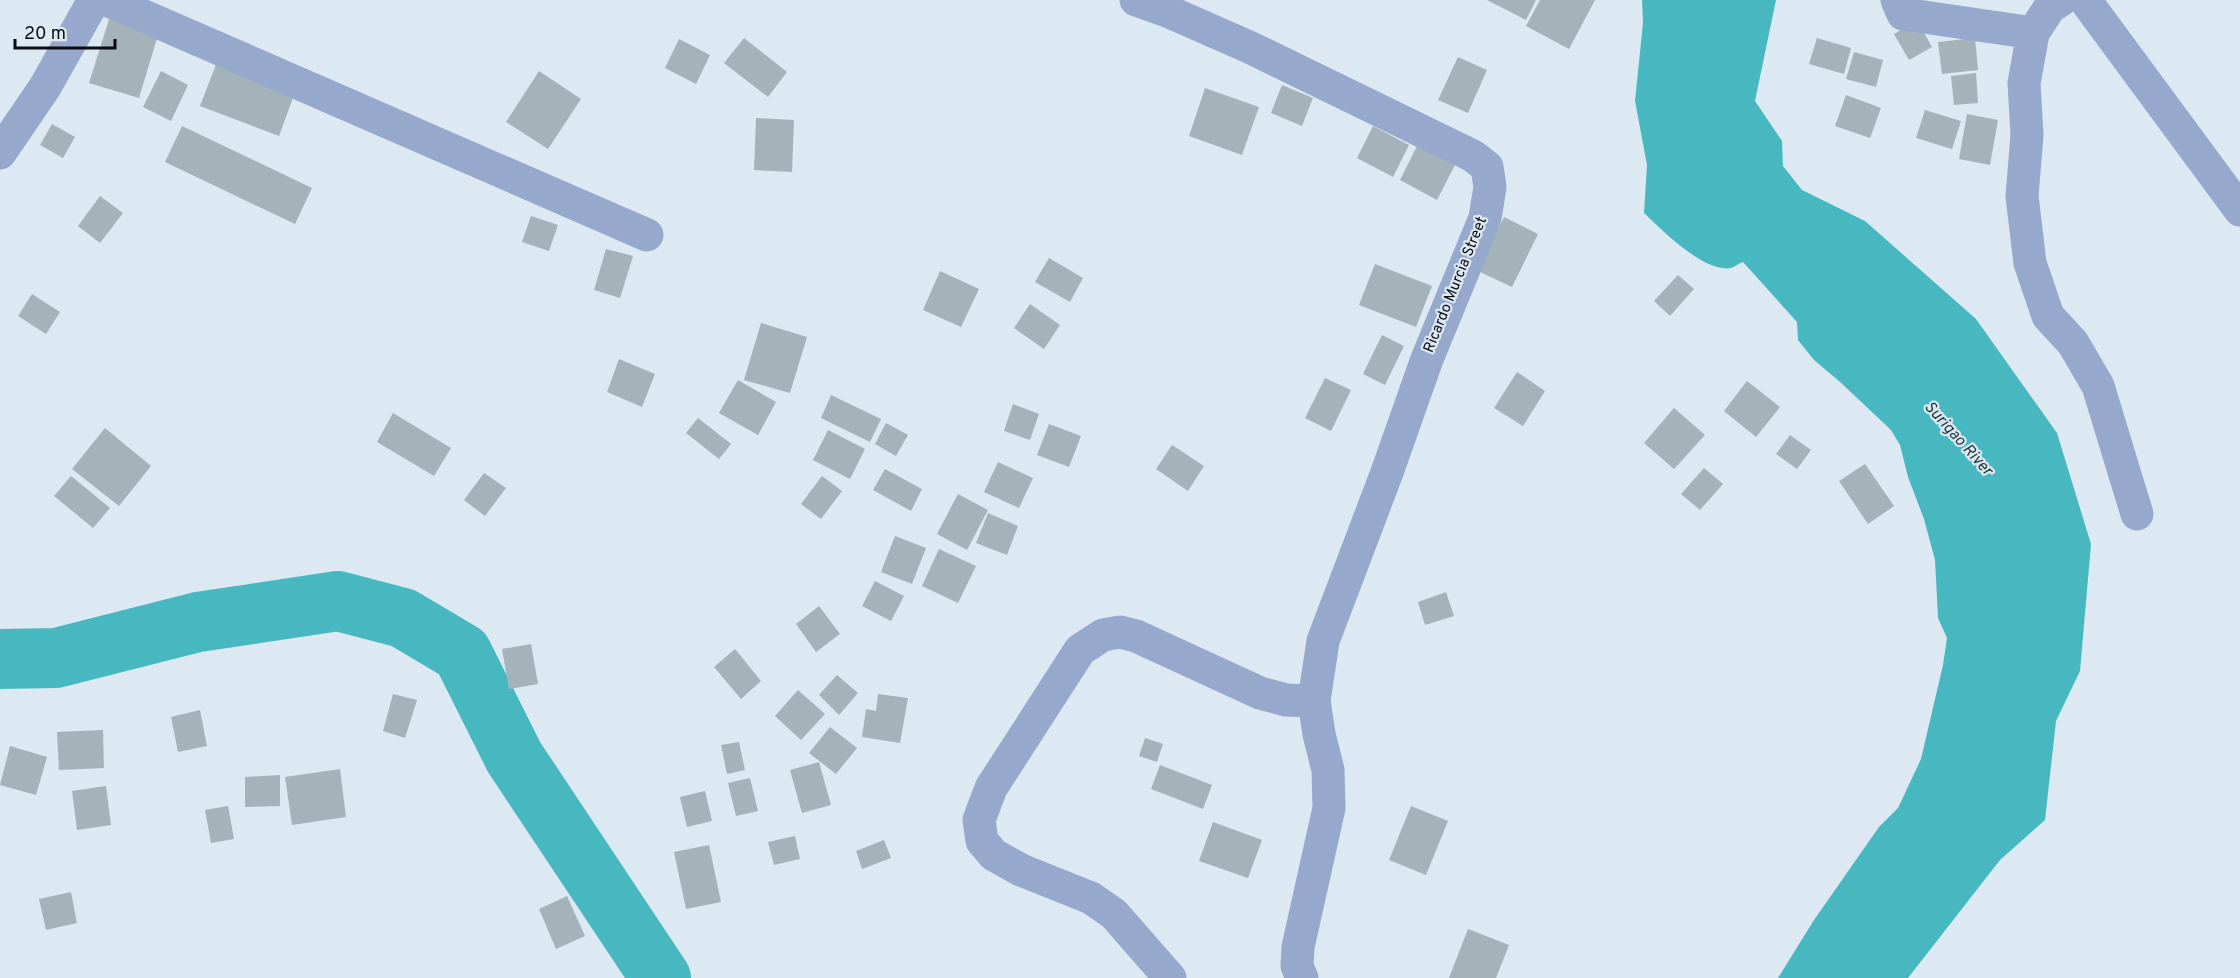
<svg xmlns="http://www.w3.org/2000/svg" width="2240" height="978" viewBox="0 0 2240 978" font-family="Overpass,sans-serif">
	<style>
		.water { fill: #48b8c0 }
		.lines { fill: none; stroke-linecap: round; stroke-linejoin: round }
		.river { stroke: #48b8c0; stroke-width: 60 }
		.building { fill: #a4b3b9 }
		.minor { stroke: #96a8cc; stroke-width: 33 }
		.labels { text-anchor: middle; dominant-baseline: central; stroke-width: 4.5; stroke-linejoin: round; paint-order: stroke }
		.street-label { font-size: 15px; fill: #090d11; stroke: #dce8f2 }
		.water-label { font-size: 16px; font-style: italic; fill: #1e3739; stroke: #dce8f2 }
	</style>
	<rect width="100%" height="100%" fill="#dce8f2"/>
	<path class="water" d="M 1642,0 L 1776,0 L 1755,101 L 1782,141 L 1783,166 L 1802,190 L 1865,221 L 1976,319 L 2057,433 L 2091,544 L 2080,671 L 2056,721 L 2045,820 L 2000,860 L 1908,978 L 1778,978 L 1814,920 L 1879,827 L 1898,808 L 1921,759 L 1943,665 L 1947,638 L 1938,618 L 1935,560 L 1924,519 L 1908,477 L 1900,445 L 1891,430 L 1839,381 L 1814,360 L 1798,340 L 1797,322 L 1743,262 C 1739,263 1735,267 1731,268 C 1704,273 1662,230 1644,213 L 1647,165 L 1635,101 L 1643,23 Z"/>
	<g class="lines">
		<path class="river" d="M 0,659 L 56,658 L 198,622 L 338,601 L 403,618 L 462,653 L 514,757 L 661,978"/>
	</g>
	<g class="building">
		<path d="M 1487,0 L 1536,0 L 1526,20 Z"/>
		<path d="M 1540,0 L 1595,0 L 1569,49 L 1526,26 Z"/>
		<path d="M 112,10 L 161,25 L 139,98 L 89,83 Z"/>
		<path d="M 1917,20 L 1932,47 L 1909,60 L 1894,34 Z"/>
		<path d="M 744,38 L 787,72 L 768,97 L 724,63 Z"/>
		<path d="M 1817,38 L 1851,48 L 1844,74 L 1809,64 Z"/>
		<path d="M 1975,38 L 1978,70 L 1942,74 L 1938,42 Z"/>
		<path d="M 679,39 L 710,55 L 696,84 L 665,68 Z"/>
		<path d="M 1854,52 L 1883,60 L 1876,87 L 1846,79 Z"/>
		<path d="M 220,54 L 298,84 L 279,136 L 200,106 Z"/>
		<path d="M 1458,57 L 1487,70 L 1468,113 L 1438,100 Z"/>
		<path d="M 161,71 L 188,85 L 171,121 L 143,107 Z"/>
		<path d="M 539,71 L 581,99 L 548,149 L 506,122 Z"/>
		<path d="M 1976,73 L 1978,103 L 1954,105 L 1951,76 Z"/>
		<path d="M 1282,85 L 1313,98 L 1302,126 L 1271,113 Z"/>
		<path d="M 1205,88 L 1259,107 L 1242,155 L 1189,136 Z"/>
		<path d="M 1846,95 L 1881,108 L 1870,138 L 1835,126 Z"/>
		<path d="M 1925,110 L 1961,121 L 1952,149 L 1916,138 Z"/>
		<path d="M 1967,114 L 1998,120 L 1990,165 L 1959,159 Z"/>
		<path d="M 756,118 L 794,120 L 792,172 L 754,170 Z"/>
		<path d="M 52,124 L 75,137 L 63,158 L 40,145 Z"/>
		<path d="M 182,126 L 312,188 L 295,224 L 165,162 Z"/>
		<path d="M 1373,126 L 1409,145 L 1393,177 L 1357,158 Z"/>
		<path d="M 1417,146 L 1455,165 L 1437,200 L 1400,180 Z"/>
		<path d="M 100,196 L 123,213 L 100,243 L 78,226 Z"/>
		<path d="M 531,216 L 558,225 L 549,251 L 522,242 Z"/>
		<path d="M 1504,217 L 1538,234 L 1512,287 L 1478,271 Z"/>
		<path d="M 606,249 L 633,256 L 620,298 L 594,290 Z"/>
		<path d="M 1049,258 L 1083,278 L 1070,302 L 1035,282 Z"/>
		<path d="M 1375,264 L 1432,286 L 1416,327 L 1359,305 Z"/>
		<path d="M 940,271 L 979,289 L 961,327 L 923,310 Z"/>
		<path d="M 1678,275 L 1694,289 L 1670,316 L 1654,301 Z"/>
		<path d="M 32,294 L 60,312 L 46,334 L 18,316 Z"/>
		<path d="M 1030,304 L 1060,325 L 1044,349 L 1014,328 Z"/>
		<path d="M 761,323 L 807,337 L 790,393 L 744,380 Z"/>
		<path d="M 1382,335 L 1404,346 L 1385,385 L 1363,374 Z"/>
		<path d="M 619,359 L 655,374 L 642,407 L 607,392 Z"/>
		<path d="M 1517,372 L 1545,391 L 1523,426 L 1494,408 Z"/>
		<path d="M 1325,378 L 1351,390 L 1331,431 L 1305,418 Z"/>
		<path d="M 738,380 L 776,402 L 758,435 L 719,413 Z"/>
		<path d="M 1747,381 L 1780,407 L 1756,437 L 1724,411 Z"/>
		<path d="M 831,395 L 881,419 L 870,442 L 821,418 Z"/>
		<path d="M 1013,404 L 1039,414 L 1030,440 L 1004,431 Z"/>
		<path d="M 1674,408 L 1705,435 L 1674,469 L 1644,443 Z"/>
		<path d="M 393,413 L 451,448 L 434,476 L 377,442 Z"/>
		<path d="M 698,418 L 731,444 L 719,459 L 686,433 Z"/>
		<path d="M 886,423 L 908,435 L 896,456 L 875,444 Z"/>
		<path d="M 1049,424 L 1081,436 L 1069,467 L 1037,455 Z"/>
		<path d="M 105,428 L 151,466 L 119,506 L 72,469 Z"/>
		<path d="M 828,430 L 865,449 L 850,479 L 813,460 Z"/>
		<path d="M 1790,435 L 1811,450 L 1797,469 L 1776,454 Z"/>
		<path d="M 1172,445 L 1204,466 L 1188,491 L 1156,469 Z"/>
		<path d="M 998,462 L 1033,478 L 1019,508 L 984,492 Z"/>
		<path d="M 1865,464 L 1894,506 L 1868,524 L 1839,481 Z"/>
		<path d="M 1704,468 L 1723,484 L 1700,510 L 1681,494 Z"/>
		<path d="M 885,469 L 922,489 L 911,511 L 873,490 Z"/>
		<path d="M 484,473 L 506,488 L 485,516 L 464,500 Z"/>
		<path d="M 71,476 L 110,508 L 93,528 L 54,496 Z"/>
		<path d="M 822,476 L 842,491 L 821,519 L 801,504 Z"/>
		<path d="M 958,494 L 988,510 L 967,550 L 937,534 Z"/>
		<path d="M 988,513 L 1018,526 L 1007,555 L 976,543 Z"/>
		<path d="M 895,536 L 926,548 L 912,584 L 881,572 Z"/>
		<path d="M 939,549 L 976,566 L 958,603 L 922,586 Z"/>
		<path d="M 875,581 L 904,596 L 891,621 L 862,606 Z"/>
		<path d="M 1446,592 L 1454,616 L 1425,625 L 1418,602 Z"/>
		<path d="M 819,606 L 840,634 L 816,652 L 796,624 Z"/>
		<path d="M 531,644 L 538,684 L 509,689 L 502,649 Z"/>
		<path d="M 735,649 L 761,681 L 741,699 L 714,667 Z"/>
		<path d="M 837,675 L 858,693 L 839,715 L 819,695 Z"/>
		<path d="M 798,690 L 825,714 L 801,740 L 775,716 Z"/>
		<path d="M 393,694 L 417,700 L 405,738 L 383,731 Z"/>
		<path d="M 878,694 L 908,698 L 900,743 L 862,737 L 866,709 L 876,711 Z"/>
		<path d="M 200,710 L 207,746 L 178,752 L 171,717 Z"/>
		<path d="M 830,727 L 857,748 L 836,774 L 809,753 Z"/>
		<path d="M 103,730 L 104,768 L 59,770 L 57,732 Z"/>
		<path d="M 1145,738 L 1163,744 L 1157,762 L 1139,756 Z"/>
		<path d="M 739,742 L 745,770 L 727,774 L 721,745 Z"/>
		<path d="M 10,746 L 47,757 L 36,795 L 0,785 Z"/>
		<path d="M 819,762 L 831,805 L 802,813 L 790,770 Z"/>
		<path d="M 1160,765 L 1212,785 L 1203,809 L 1151,789 Z"/>
		<path d="M 340,769 L 346,817 L 292,825 L 285,777 Z"/>
		<path d="M 280,775 L 280,806 L 245,807 L 245,777 Z"/>
		<path d="M 750,778 L 758,811 L 736,816 L 728,783 Z"/>
		<path d="M 106,786 L 111,825 L 77,830 L 72,791 Z"/>
		<path d="M 705,791 L 712,821 L 687,827 L 680,797 Z"/>
		<path d="M 228,806 L 234,839 L 211,843 L 205,810 Z"/>
		<path d="M 1411,806 L 1448,821 L 1426,875 L 1389,860 Z"/>
		<path d="M 1213,822 L 1262,840 L 1248,878 L 1199,861 Z"/>
		<path d="M 795,836 L 800,859 L 774,865 L 768,842 Z"/>
		<path d="M 884,840 L 891,858 L 862,869 L 856,851 Z"/>
		<path d="M 709,845 L 721,902 L 686,909 L 674,852 Z"/>
		<path d="M 71,892 L 77,923 L 46,930 L 39,899 Z"/>
		<path d="M 567,896 L 585,936 L 556,949 L 539,909 Z"/>
		<path d="M 1468,929 L 1509,945 L 1496,978 L 1449,978 Z"/>
	</g>
	<g class="lines">
		<g class="minor">
			<path d="M 107,0 L 647,235"/>
			<path d="M 1136,0 L 1167,11 L 1249,47 L 1473,156 L 1487,167 L 1490,187 L 1485,218 L 1427,359 L 1386,475 L 1323,641 L 1314,701 L 1319,734 L 1328,770 L 1329,808 L 1298,947 L 1297,966 L 1302,978"/>
			<path d="M 1897,0 L 1903,14 L 2033,33"/>
			<path d="M 2061,0 L 2050,7 L 2033,33 L 2024,83 L 2027,135 L 2022,196 L 2030,263 L 2048,316 L 2073,343 L 2098,386 L 2137,514"/>
			<path d="M 2085,0 L 2240,210"/>
			<path d="M 0,153 L 45,87 L 94,0"/>
			<path d="M 1170,978 L 1114,914 L 1091,898 L 1021,870 L 994,855 L 982,841 L 979,820 L 991,788 L 1080,650 L 1103,635 L 1120,632 L 1136,636 L 1260,693 L 1286,700 L 1314,701"/>
		</g>
	</g>
	<g class="labels">
		<g class="street-label">
			<text transform="translate(1456 285) rotate(-68)">Ricardo Murcia Street</text>
		</g>
		<g class="water-label">
			<text transform="translate(1958 439) rotate(48)">Surigao River</text>
		</g>
	</g>
	<path d="M15 39v9h100v-9" fill="none" stroke="#090d11" stroke-width="3"/>
	<text x="24" y="39" font-size="18" fill="#090d11" stroke="#dce8f2" stroke-width="4.5" paint-order="stroke">20 m</text>
</svg>
